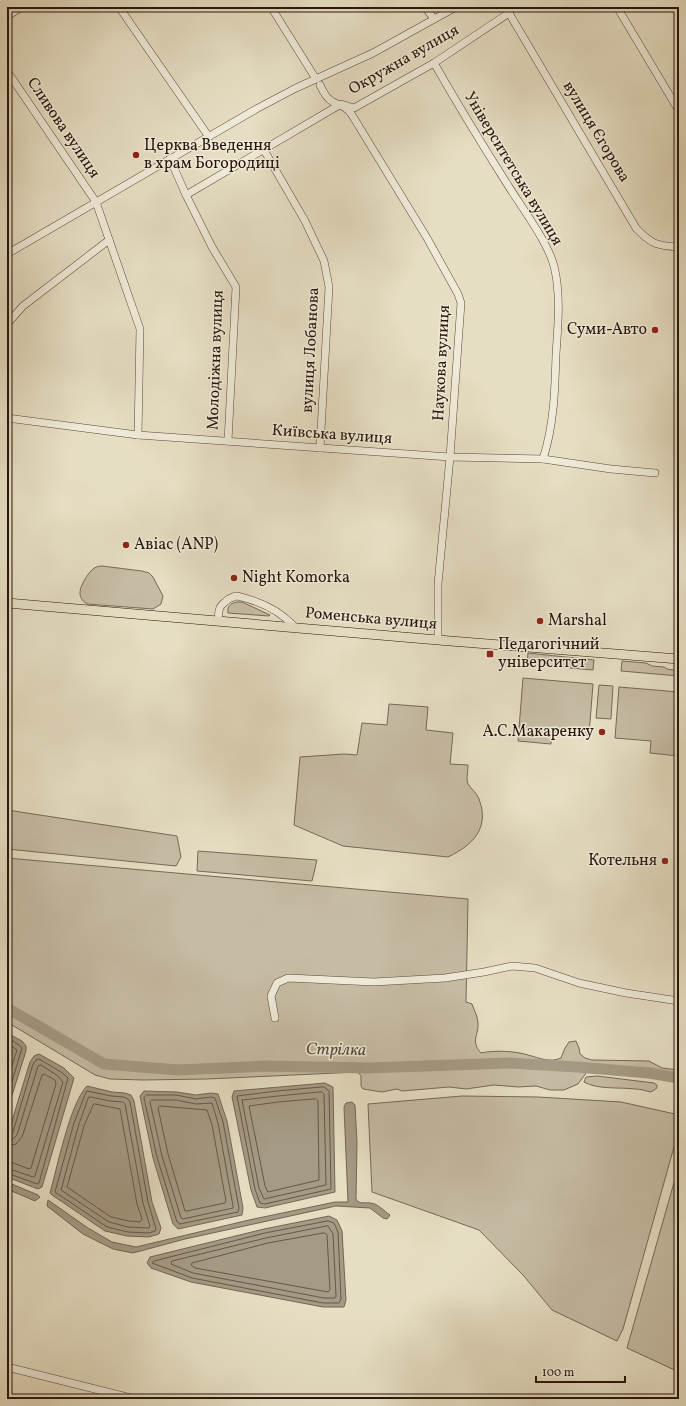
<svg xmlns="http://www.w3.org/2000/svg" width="686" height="1406" viewBox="0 0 686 1406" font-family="Vollkorn,serif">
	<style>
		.green { fill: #c6bca4; stroke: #766858 }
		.water { fill: #a59a84; stroke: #736554 }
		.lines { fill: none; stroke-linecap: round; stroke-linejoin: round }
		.shore { stroke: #665848; stroke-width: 1 }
		.river { stroke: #a59a84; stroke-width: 11 }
		.minor-casing { stroke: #574739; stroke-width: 8 }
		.major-casing { stroke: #27150b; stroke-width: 10 }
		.minor { stroke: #efead8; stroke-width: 7 }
		.major { stroke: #e6dec3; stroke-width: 9 }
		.poi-dot { fill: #8f2418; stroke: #efead8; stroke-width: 1.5 }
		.labels { text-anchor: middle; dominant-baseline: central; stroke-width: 3; stroke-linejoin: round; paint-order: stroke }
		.street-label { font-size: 16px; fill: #27150b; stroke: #efead8 }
		.poi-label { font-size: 16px; fill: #27150b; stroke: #efead8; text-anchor: start }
		.water-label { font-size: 17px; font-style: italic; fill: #594a3b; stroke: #efead8 }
	</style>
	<rect width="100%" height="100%" fill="#e6dec3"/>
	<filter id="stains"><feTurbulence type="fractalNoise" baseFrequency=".005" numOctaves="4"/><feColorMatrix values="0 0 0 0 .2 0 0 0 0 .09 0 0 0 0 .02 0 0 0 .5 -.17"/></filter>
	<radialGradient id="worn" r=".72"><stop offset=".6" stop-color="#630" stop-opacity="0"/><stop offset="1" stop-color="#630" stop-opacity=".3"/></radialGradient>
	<g class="green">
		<path d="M 102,566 L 142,571 L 149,573 L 153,577 L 163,596 L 161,604 L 153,609 L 87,604 C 76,597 80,588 85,579 C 90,572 93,566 102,566 Z"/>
		<path d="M 237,602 L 242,602 L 270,615 L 269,616 L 228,613 C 227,606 231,603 237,602 Z"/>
		<path d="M 528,653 L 594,660 L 593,670 L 527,664 Z"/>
		<path d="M 622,661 L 646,663 L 652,666 L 664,667 L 667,669 L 674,670 L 676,668 L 679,669 L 679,676 L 621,671 Z"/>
		<path d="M 523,678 L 593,684 L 589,735 L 552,732 L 551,744 L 518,741 Z"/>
		<path d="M 599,685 L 613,686 L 611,719 L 596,718 Z"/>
		<path d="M 619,687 L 679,692 L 679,737 L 678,756 L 650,753 L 651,741 L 615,738 Z"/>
		<path d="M 389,704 L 428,707 L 426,730 L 453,733 L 450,764 L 468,765 C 468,771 466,779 468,784 C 471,789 477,793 479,799 C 490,828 473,845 448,857 L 343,846 L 294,825 L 300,757 L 344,754 L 357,755 L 362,723 L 387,725 Z"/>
		<path d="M 7,810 L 177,836 L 181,857 L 176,866 L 7,849 Z"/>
		<path d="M 198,851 L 317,860 L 312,881 L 197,871 Z"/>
		<path d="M 7,858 L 468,899 L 466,1002 L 472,1004 C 474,1010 478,1017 478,1023 C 479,1035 470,1041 481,1053 C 493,1050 516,1051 528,1055 C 539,1058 550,1063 561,1058 L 565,1048 L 569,1042 L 576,1041 L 579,1048 L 580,1054 L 585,1058 L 592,1060 L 649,1061 L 662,1068 L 679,1070 L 679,1081 L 657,1075 L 645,1074 L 638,1071 L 625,1075 L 587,1072 L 578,1084 L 564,1090 L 550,1090 L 536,1086 L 518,1087 L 494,1085 L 466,1089 L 449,1087 L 402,1091 L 397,1089 L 382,1092 L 363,1089 L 361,1086 L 361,1076 L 358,1072 L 207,1079 L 143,1080 L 110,1079 L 95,1075 L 7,1022 Z"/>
		<path d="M 597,1076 L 654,1083 L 657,1085 L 657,1088 L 651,1092 C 646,1091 641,1089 635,1089 C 620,1087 598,1090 584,1082 L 586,1077 Z"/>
		<path d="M 462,1096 L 538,1097 L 621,1102 L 675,1114 L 679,1118 L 679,1129 L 623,1329 L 617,1341 L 552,1310 L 523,1275 L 479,1230 L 372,1192 L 368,1104 Z"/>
		<path d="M 679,1165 L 679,1372 L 627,1348 Z"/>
	</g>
	<g class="water">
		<path d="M 7,1033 L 22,1041 L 26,1046 L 26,1051 L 7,1111 Z"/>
		<path d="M 39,1054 L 64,1068 L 74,1078 L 42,1187 L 38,1189 L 7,1177 L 7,1137 L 30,1062 L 34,1056 Z"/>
		<path d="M 325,1083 L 333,1087 L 335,1192 L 265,1208 L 257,1207 L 251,1190 L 232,1097 L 234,1091 Z"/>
		<path d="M 87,1086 L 112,1092 L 125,1093 L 131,1095 L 134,1101 L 152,1202 L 161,1228 L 159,1234 L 149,1237 L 127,1236 L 105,1231 L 52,1195 L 50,1193 C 57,1168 70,1103 87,1086 Z"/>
		<path d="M 144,1091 L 177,1092 L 196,1095 L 211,1093 L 218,1094 L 227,1121 L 243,1208 L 242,1215 L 178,1229 L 173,1224 L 153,1158 L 140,1096 Z"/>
		<path d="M 352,1102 L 355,1105 L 357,1142 L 356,1199 C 360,1205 364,1202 370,1203 C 377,1203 384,1211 390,1215 L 387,1219 L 383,1218 L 370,1208 L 336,1206 L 185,1239 L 133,1253 L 113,1249 L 83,1234 L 47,1206 L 48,1200 L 88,1228 L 112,1242 L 136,1247 L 249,1220 L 335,1202 L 348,1202 L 344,1107 L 346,1103 Z"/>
		<path d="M 7,1182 L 38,1195 L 40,1197 L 35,1201 L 7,1189 Z"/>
		<path d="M 329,1216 L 337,1220 L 342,1231 L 346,1300 L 344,1307 L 323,1307 L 191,1282 L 151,1268 L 147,1263 L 150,1257 L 264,1229 Z"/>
	</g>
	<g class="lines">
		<g class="shore">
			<path d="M 7,1037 L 19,1045 L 22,1048 L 7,1098"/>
			<path d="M 7,1043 L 17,1050 L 7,1081"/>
			<path d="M 324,1087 L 329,1091 L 331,1189 L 265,1204 L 260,1203 L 255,1189 L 237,1096 L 277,1091 Z"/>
			<path d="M 87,1091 L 111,1096 L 124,1097 L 128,1099 L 130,1102 L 148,1202 L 156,1229 L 155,1231 L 149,1233 L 128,1232 L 107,1227 L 55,1192 L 74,1123 Z"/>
			<path d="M 322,1092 L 324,1094 L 326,1185 L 264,1199 L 259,1188 L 242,1100 L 278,1096 Z"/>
			<path d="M 147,1095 L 176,1095 L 196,1099 L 211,1097 L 215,1098 L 223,1122 L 239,1208 L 238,1212 L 180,1224 L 177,1222 L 157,1157 L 144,1098 Z"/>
			<path d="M 89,1097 L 91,1097 L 110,1101 L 123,1102 L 125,1104 L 143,1203 L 150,1226 L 149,1228 L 128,1227 L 109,1222 L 61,1190 L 79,1124 Z"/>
			<path d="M 316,1099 L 318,1101 L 319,1180 L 268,1192 L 265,1186 L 249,1106 L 278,1102 Z"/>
			<path d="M 152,1100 L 176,1100 L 196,1104 L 212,1103 L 218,1123 L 233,1206 L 233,1208 L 183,1219 L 181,1218 L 162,1156 L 150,1102 Z"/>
			<path d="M 95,1104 L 120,1109 L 137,1204 L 142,1219 L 140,1222 L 129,1221 L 111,1217 L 67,1187 L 84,1126 L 93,1105 Z"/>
			<path d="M 160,1106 L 207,1110 L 212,1125 L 226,1201 L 225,1203 L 187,1211 L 185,1211 L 168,1154 L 158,1108 Z"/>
			<path d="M 7,1135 L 11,1135 L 13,1132 L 33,1064 L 36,1060 L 39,1059 L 61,1072 L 68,1078 L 39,1183 L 37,1184 L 7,1173"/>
			<path d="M 7,1140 L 13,1139 L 17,1135 L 38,1066 L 41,1065 L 58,1076 L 63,1082 L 35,1176 L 33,1177 L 7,1168"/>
			<path d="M 7,1146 L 16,1144 L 22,1137 L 42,1075 L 44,1074 L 55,1080 L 56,1084 L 31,1168 L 29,1169 L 13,1163 L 7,1162"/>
			<path d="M 328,1221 L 334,1223 L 338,1232 L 341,1299 L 339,1303 L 323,1303 L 192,1278 L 152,1263 L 154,1261 L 265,1233 Z"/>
			<path d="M 328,1226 L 333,1234 L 336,1296 L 335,1298 L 324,1298 L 193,1273 L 171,1264 L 172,1261 L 266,1238 Z"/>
			<path d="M 325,1233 L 327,1235 L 330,1290 L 328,1292 L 195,1268 L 191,1265 L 192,1263 L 268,1243 Z"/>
		</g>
		<path class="river" d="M 7,1008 L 104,1064 L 178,1070 L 266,1066 L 368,1068 L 509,1063 L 577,1067 L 649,1073 L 679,1078"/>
		<defs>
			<g id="minor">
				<path d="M 119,7 L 209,137"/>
				<path d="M 271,7 L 316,79"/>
				<path d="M 425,7 L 434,19"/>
				<path d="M 511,7 L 509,13 L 636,228 C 651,244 657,246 679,247"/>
				<path d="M 617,7 L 679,111"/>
				<path d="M 7,16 L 22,7"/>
				<path d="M 434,63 C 458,105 483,146 509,187 C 523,209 548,243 554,266 C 561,294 558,326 556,354 C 555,389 554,425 543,459"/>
				<path d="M 7,71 L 96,202 L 140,329 L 138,435"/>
				<path d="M 320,85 C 322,89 325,96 329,99 C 336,106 344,103 352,115 L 427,238 L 458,294 L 461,303 L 450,457 L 438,584 L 438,640"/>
				<path d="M 264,150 L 305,221 L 324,261 L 329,287 L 320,448"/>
				<path d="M 170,159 L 186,195 L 212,247 L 236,287 L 228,441"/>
				<path d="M 186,195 L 341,104 L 354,108 L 434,63 L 509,13"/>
				<path d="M 7,254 L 258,108 L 296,88 L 373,53 L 456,7"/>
				<path d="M 7,324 L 23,306 L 109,240"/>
				<path d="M 7,418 L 138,435 L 450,457 L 543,459 L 611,469 L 655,473"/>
				<path d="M 219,621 C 218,613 218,607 225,602 C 228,599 232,597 236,596 C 240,596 244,598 248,599 C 266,604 282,613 295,627"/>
				<path d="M 275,1018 L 271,996 L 277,983 L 288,978 L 374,982 L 445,978 L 484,972 L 512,966 L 535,968 L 579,983 L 626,993 L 679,1001"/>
				<path d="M 7,1367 L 135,1399"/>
			</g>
			<path id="major" d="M 7,603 L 438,640 L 679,659"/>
		</defs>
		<use href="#minor" class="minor-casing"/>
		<use href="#major" class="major-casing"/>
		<use href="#minor" class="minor"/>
		<use href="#major" class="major"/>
	</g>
	<g class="poi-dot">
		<circle cx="136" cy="155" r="4"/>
		<circle cx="655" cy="330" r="4"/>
		<circle cx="126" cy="545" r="4"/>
		<circle cx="234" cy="578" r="4"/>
		<circle cx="540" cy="621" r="4"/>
		<rect x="486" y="650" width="8" height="8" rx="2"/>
		<circle cx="602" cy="732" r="4"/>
		<circle cx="665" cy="861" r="4"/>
	</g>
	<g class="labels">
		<g class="street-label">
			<text transform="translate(404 60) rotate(-30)">Окружна вулиця</text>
			<text transform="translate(63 128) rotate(56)">Сливова вулиця</text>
			<text transform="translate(596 132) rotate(59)">вулиця Єгорова</text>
			<text transform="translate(513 169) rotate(59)">Університетська вулиця</text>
			<text transform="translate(311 350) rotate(-87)">вулиця Лобанова</text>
			<text transform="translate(216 360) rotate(-88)">Молодіжна вулиця</text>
			<text transform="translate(442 363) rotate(-87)">Наукова вулиця</text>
			<text transform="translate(332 435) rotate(4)">Київська вулиця</text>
			<text transform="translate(371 619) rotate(5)">Роменська вулиця</text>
		</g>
		<g class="poi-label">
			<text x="144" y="146">Церква Введення<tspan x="144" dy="18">в храм Богородиці</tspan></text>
			<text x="647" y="330" text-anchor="end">Суми-Авто</text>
			<text x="134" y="545">Авіас (ANP)</text>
			<text x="242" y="578">Night Komorka</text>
			<text x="548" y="621">Marshal</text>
			<text x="498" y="645">Педагогічний<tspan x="498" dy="18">університет</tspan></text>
			<text x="594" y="732" text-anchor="end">А.С.Макаренку</text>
			<text x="657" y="861" text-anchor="end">Котельня</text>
		</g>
		<g class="water-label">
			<text transform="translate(336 1050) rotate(1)">Стрілка</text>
		</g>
	</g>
	<rect width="686" height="1406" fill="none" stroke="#e6dec3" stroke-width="24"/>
	<rect x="8" y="8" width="670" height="1390" fill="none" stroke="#27150b" stroke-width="2"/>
	<rect x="12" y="12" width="662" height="1382" fill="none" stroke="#27150b"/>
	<path d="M536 1376v6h89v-6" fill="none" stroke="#27150b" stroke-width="2"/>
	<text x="542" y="1376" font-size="12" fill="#27150b" stroke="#efead8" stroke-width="3" paint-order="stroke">100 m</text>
	<rect width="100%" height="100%" filter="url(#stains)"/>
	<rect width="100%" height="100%" fill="url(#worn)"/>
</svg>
